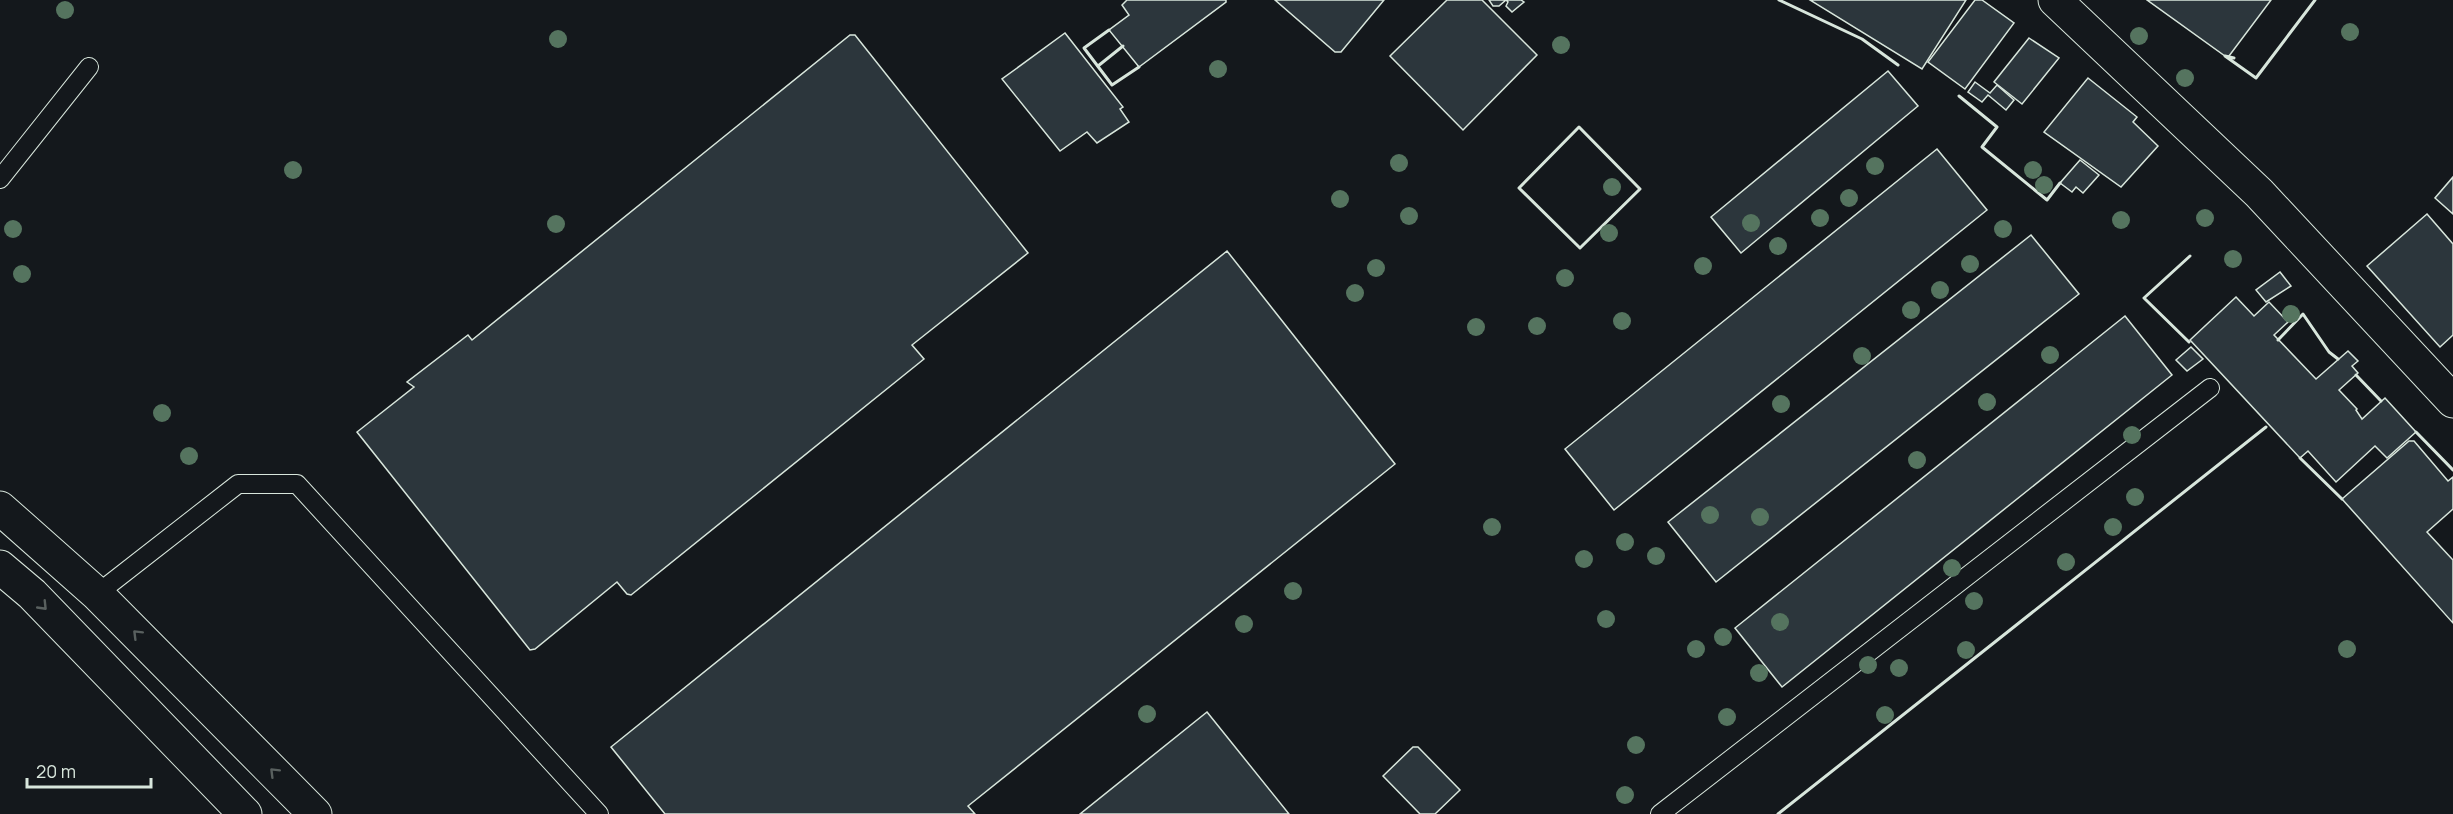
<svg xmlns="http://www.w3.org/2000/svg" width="2453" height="814" viewBox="0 0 2453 814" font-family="Manrope,sans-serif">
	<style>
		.building { fill: #2c363c; stroke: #d8e6dc; stroke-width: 1.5 }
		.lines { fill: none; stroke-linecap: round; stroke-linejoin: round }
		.lane-casing { stroke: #d8e6dc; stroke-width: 20 }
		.street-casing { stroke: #d8e6dc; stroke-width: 35 }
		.highway-casing { stroke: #d8e6dc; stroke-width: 35 }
		.lane { stroke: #14181c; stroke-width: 18 }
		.street { stroke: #14181c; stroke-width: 33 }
		.highway { stroke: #14181c; stroke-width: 33 }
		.wall { stroke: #d8e6dc; stroke-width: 3 }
		.tree { fill: #55745f }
		.oneway { stroke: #59605f }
	</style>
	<rect width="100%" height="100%" fill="#14181c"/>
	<g class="building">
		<path d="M 1127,0 L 1226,0 L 1226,2 L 1139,67 L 1109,30 L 1129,15 L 1122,5 Z"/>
		<path d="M 1275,0 L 1384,0 L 1341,52 L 1335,52 Z"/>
		<path d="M 1447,0 L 1482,0 L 1537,55 L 1463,130 L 1390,56 Z"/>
		<path d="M 1489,0 L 1521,0 L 1524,2 L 1512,12 L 1506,6 L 1508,2 L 1506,0 L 1499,6 L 1493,6 Z"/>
		<path d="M 1810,0 L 1966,0 L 1922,69 Z"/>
		<path d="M 1975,0 L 1982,0 L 2014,23 L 1965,89 L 1928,62 Z"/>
		<path d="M 2147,0 L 2271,0 L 2229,56 L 2225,56 Z"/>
		<path d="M 1065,33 L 1123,107 L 1120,109 L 1129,122 L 1097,143 L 1087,132 L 1060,151 L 1002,79 Z"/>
		<path d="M 850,35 L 855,35 L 1028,253 L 912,345 L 924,359 L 631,595 L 627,594 L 617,582 L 535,649 L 530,650 L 357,432 L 414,387 L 407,382 L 468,335 L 472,340 Z"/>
		<path d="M 2029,38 L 2059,58 L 2022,104 L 1994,82 Z"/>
		<path d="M 1888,71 L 1918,106 L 1741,253 L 1711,217 Z"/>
		<path d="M 2088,78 L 2137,117 L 2133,122 L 2158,146 L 2121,187 L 2044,132 Z"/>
		<path d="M 1975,82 L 1990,93 L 1997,85 L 2014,100 L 2006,110 L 1988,95 L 1982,102 L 1968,92 Z"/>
		<path d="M 1937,149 L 1987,210 L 1614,510 L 1565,449 Z"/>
		<path d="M 2080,160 L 2099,175 L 2083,193 L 2076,187 L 2072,192 L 2060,183 Z"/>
		<path d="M 2453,177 L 2453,214 L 2435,198 Z"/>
		<path d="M 2427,214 L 2453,244 L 2453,335 L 2440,347 L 2367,266 Z"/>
		<path d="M 2031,235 L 2079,294 L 1716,582 L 1668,522 Z"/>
		<path d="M 1227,251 L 1395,464 L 968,806 L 975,814 L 665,814 L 611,747 Z"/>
		<path d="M 2280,272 L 2291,286 L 2266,302 L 2256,290 Z"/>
		<path d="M 2236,297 L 2254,316 L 2269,302 L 2288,322 L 2274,335 L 2316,379 L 2348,351 L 2358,361 L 2352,366 L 2358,373 L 2339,390 L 2357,409 L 2356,410 L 2362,419 L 2385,398 L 2416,432 L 2387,458 L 2375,446 L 2336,482 L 2308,451 L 2300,458 L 2190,340 Z"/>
		<path d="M 2125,316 L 2172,375 L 1782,687 L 1735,628 Z"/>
		<path d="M 2191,347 L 2203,359 L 2187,371 L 2176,360 Z"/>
		<path d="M 2409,441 L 2414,441 L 2448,481 L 2453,477 L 2453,509 L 2427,532 L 2453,560 L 2453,623 L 2342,499 Z"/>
		<path d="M 1207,712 L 1289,814 L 1080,814 Z"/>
		<path d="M 1413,747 L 1418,747 L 1460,790 L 1435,814 L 1420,814 L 1383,776 Z"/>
	</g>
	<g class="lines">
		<defs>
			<g id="lane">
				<path d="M 0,179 L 89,67"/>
				<path d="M 97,594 L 238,484 L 297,484 L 599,814"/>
				<path d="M 1660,814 L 2210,388"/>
			</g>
			<path id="street" d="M 2055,0 L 2259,193 L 2453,401"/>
			<g id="highway">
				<path d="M 0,508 L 97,594 L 315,814"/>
				<path d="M 0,567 L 32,594 L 245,814"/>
			</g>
		</defs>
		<use href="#lane" class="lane-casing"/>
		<use href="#street" class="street-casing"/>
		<use href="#highway" class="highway-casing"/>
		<use href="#lane" class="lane"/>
		<use href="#street" class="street"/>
		<use href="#highway" class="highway"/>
		<g class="wall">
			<path d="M 1779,0 L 1862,39 L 1898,65"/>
			<path d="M 1109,30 L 1084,48 L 1112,85 L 1139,67"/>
			<path d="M 2234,58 L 2225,56 L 2256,78 L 2315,0"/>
			<path d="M 1098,66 L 1123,46"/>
			<path d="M 1959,96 L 1997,127 L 1982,147 L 2047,200 L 2060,183"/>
			<path d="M 1579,127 L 1640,189 L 1580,248 L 1519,188 Z"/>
			<path d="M 2278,340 L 2303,314 L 2329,352 L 2338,359"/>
			<path d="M 2189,342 L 2144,298 L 2190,256"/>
			<path d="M 2356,375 L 2381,401"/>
			<path d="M 2416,432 L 2453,470"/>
			<path d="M 2300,458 L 2342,499"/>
			<path d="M 1778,814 L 2266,427"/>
		</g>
	</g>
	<g class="tree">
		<circle cx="65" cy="10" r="9"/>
		<circle cx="2350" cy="32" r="9"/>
		<circle cx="2139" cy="36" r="9"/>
		<circle cx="558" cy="39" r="9"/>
		<circle cx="1561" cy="45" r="9"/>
		<circle cx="1218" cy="69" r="9"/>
		<circle cx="2185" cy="78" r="9"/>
		<circle cx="1399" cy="163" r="9"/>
		<circle cx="1875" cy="166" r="9"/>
		<circle cx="293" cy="170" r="9"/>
		<circle cx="2033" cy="170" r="9"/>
		<circle cx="2044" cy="185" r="9"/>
		<circle cx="1612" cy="187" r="9"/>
		<circle cx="1849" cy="198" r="9"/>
		<circle cx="1340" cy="199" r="9"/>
		<circle cx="1409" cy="216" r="9"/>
		<circle cx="1820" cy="218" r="9"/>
		<circle cx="2205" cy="218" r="9"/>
		<circle cx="2121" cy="220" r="9"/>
		<circle cx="1751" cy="223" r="9"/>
		<circle cx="556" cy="224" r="9"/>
		<circle cx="13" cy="229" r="9"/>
		<circle cx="2003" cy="229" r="9"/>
		<circle cx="1609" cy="233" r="9"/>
		<circle cx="1778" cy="246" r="9"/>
		<circle cx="2233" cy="259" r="9"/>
		<circle cx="1970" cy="264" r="9"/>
		<circle cx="1703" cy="266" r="9"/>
		<circle cx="1376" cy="268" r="9"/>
		<circle cx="22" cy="274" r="9"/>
		<circle cx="1565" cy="278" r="9"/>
		<circle cx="1940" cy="290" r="9"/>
		<circle cx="1355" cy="293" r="9"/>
		<circle cx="1911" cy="310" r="9"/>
		<circle cx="2291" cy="314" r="9"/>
		<circle cx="1622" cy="321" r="9"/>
		<circle cx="1537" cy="326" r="9"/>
		<circle cx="1476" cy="327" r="9"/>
		<circle cx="2050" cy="355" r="9"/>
		<circle cx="1862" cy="356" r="9"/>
		<circle cx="1987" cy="402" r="9"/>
		<circle cx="1781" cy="404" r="9"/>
		<circle cx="162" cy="413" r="9"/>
		<circle cx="2132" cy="435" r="9"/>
		<circle cx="189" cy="456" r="9"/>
		<circle cx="1917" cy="460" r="9"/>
		<circle cx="2135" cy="497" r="9"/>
		<circle cx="1710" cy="515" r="9"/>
		<circle cx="1760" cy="517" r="9"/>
		<circle cx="1492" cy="527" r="9"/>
		<circle cx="2113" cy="527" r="9"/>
		<circle cx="1625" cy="542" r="9"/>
		<circle cx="1656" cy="556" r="9"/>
		<circle cx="1584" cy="559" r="9"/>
		<circle cx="2066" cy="562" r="9"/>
		<circle cx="1952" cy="568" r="9"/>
		<circle cx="1293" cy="591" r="9"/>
		<circle cx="1974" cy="601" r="9"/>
		<circle cx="1606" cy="619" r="9"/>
		<circle cx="1780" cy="622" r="9"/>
		<circle cx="1244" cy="624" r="9"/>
		<circle cx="1723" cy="637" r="9"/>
		<circle cx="1696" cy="649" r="9"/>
		<circle cx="2347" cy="649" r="9"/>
		<circle cx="1966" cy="650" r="9"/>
		<circle cx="1868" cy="665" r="9"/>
		<circle cx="1899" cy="668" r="9"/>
		<circle cx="1759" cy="673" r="9"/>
		<circle cx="1147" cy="714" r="9"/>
		<circle cx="1885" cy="715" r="9"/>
		<circle cx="1727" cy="717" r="9"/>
		<circle cx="1636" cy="745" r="9"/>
		<circle cx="1625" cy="795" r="9"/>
	</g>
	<defs><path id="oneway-chevron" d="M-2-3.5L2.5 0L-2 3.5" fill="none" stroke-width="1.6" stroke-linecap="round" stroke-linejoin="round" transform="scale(1.5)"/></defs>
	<g class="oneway">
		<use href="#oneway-chevron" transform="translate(43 606) rotate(46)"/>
		<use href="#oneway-chevron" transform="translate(137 634) rotate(-135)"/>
		<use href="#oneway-chevron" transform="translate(274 772) rotate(-135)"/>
	</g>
	<path d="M27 778v9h124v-9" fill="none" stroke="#d8e6dc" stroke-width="3"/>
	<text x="36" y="778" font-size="18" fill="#d8e6dc" stroke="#14181c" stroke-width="4.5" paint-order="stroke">20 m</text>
</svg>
